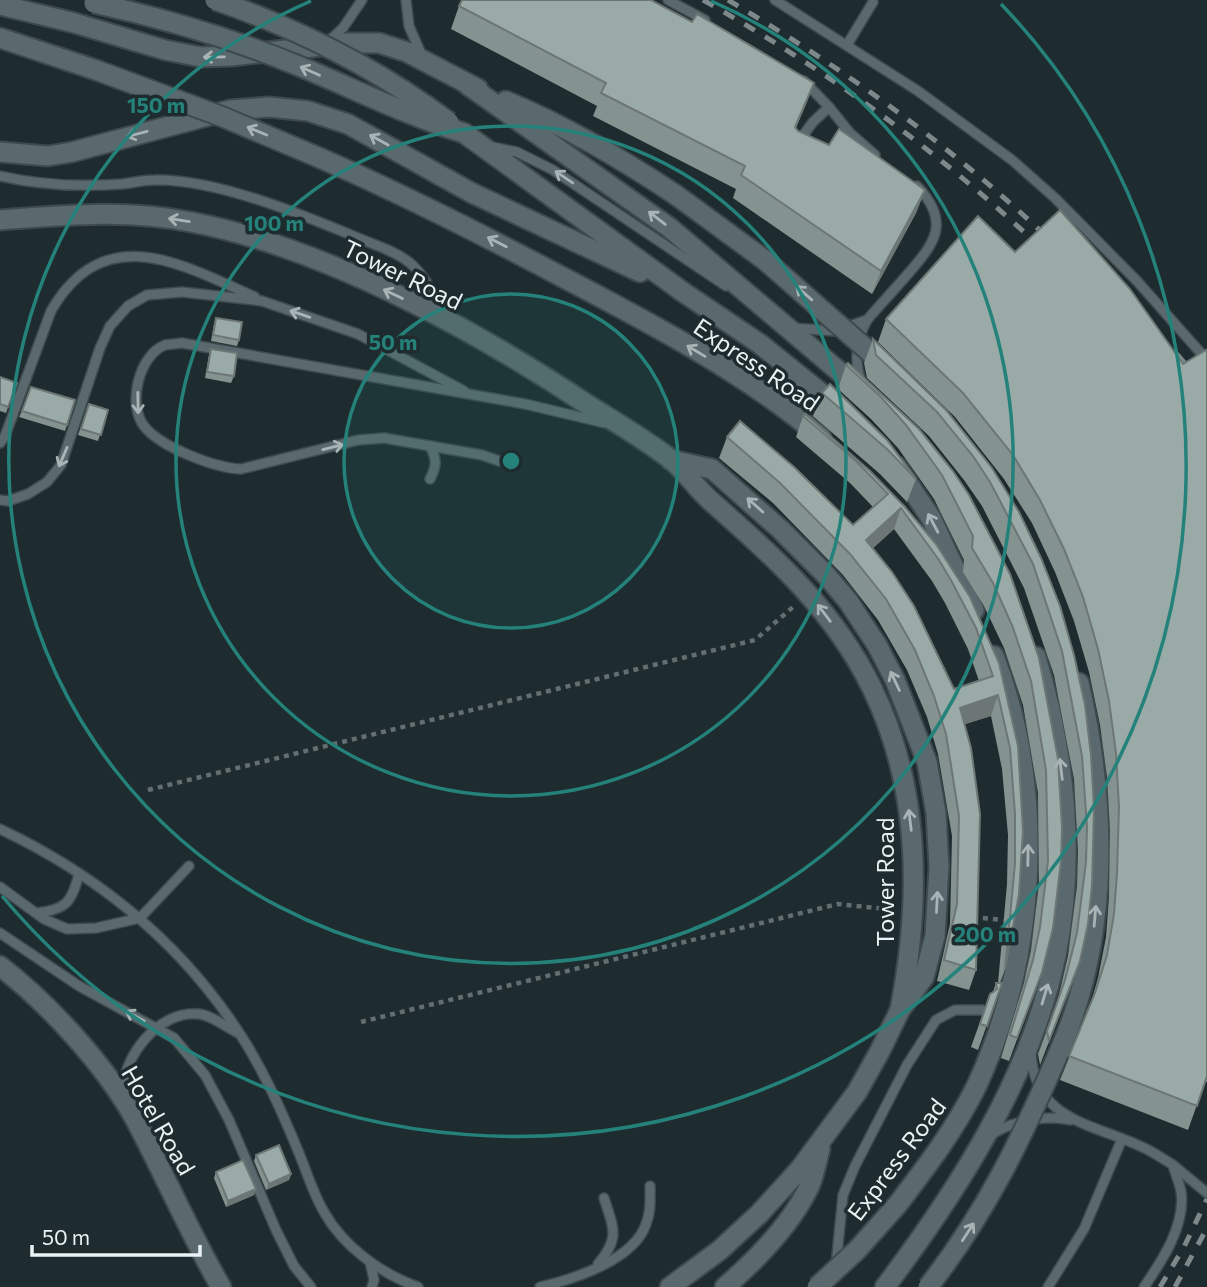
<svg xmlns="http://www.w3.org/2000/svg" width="1207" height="1287" viewBox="0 0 1207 1287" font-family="Commissioner,sans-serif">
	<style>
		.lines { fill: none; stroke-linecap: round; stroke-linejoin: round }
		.service-casing { stroke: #3e494d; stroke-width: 12 }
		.tertiary-casing { stroke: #3e494d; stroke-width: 23 }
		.path { stroke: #636e71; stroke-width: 4.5; stroke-dasharray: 5 5; stroke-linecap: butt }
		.service { stroke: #5a696d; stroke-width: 9 }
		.tertiary { stroke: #5a696d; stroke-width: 19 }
		.rail { stroke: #7d888b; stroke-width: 5; stroke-dasharray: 12 12; stroke-linecap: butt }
		.tertiary-bridge-casing { stroke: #3e494d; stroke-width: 23; stroke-linecap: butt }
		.tertiary-bridge { stroke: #5a696d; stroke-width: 19 }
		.wall { fill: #849290; fill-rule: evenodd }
		.shaded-wall { fill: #6c7775 }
		.building { fill: #9aaaa7; stroke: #6c7775; stroke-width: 2; fill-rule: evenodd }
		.oneway { stroke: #a9b4b7 }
		.ring { fill: none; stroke: #25827b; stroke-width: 3.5 }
		.labels { text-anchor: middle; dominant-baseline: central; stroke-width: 7; stroke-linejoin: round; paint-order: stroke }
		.street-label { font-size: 24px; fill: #e9f2f4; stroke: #1f2c2f }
		.centre { fill: #25827b; stroke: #1f2c2f; stroke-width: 3.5 }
		.ring-label { font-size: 21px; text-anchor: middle; font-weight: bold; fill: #25827b; stroke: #1f2c2f; stroke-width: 7; stroke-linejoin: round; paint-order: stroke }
	</style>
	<rect width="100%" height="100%" fill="#1f2c2f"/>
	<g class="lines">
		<defs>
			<g id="service">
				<path d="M 406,0 L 409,26 L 422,56"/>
				<path d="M 668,0 L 705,20"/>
				<path d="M 775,0 L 918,91 L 1012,160 L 1055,198 L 1137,281 L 1207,360"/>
				<path d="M 328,42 L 343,28 L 362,0"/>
				<path d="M 847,45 L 873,2"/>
				<path d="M 804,81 L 829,107"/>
				<path d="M 799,141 L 813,122 L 829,107 L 850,133 L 875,155"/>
				<path d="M 493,147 L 517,152 L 553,170 L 726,286"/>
				<path d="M 0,176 C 39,185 82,187 122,184 C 132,183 143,180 154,180 C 215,178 306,216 363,240 C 378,246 397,252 410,263 C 427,277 434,298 446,315"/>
				<path d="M 794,328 L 834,331 L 867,320"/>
				<path d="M 862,384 C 853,361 856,341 867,320 C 880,305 894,290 907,275 C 934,244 952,223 917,186"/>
				<path d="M 0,443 L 5,436 L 51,311 C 104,219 181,264 255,297"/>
				<path d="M 499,461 L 482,455 L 384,438 L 358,440 L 241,469 C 215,468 160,447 144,426 C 127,404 139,355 165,345 C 170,344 177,344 182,343 L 525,404 L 605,423"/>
				<path d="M 430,479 C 437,465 437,460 430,446"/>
				<path d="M 0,500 L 8,501 L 28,494 L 47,482 L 61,465 L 100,348 L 110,326 L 128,306 L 147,295 L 182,292 L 262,301 L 358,334 L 464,391"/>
				<path d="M 0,829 C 97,875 181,943 240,1034 C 264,1071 282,1112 299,1153 C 307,1173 313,1193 324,1212 C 343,1246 381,1274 418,1287"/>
				<path d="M 0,887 L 44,919 L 67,929 L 96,928 L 140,918 L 189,866"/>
				<path d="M 36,913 C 66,910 72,902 79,874"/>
				<path d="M 0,933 L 79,986 L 174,1038 L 205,1075 L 229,1120 L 276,1230 L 294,1266 L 311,1287"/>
				<path d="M 1031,1052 C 1034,1120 1090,1123 1140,1146 C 1152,1151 1162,1158 1173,1165 C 1175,1173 1179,1182 1181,1191 C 1186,1225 1162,1261 1144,1287"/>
				<path d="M 122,1092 C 124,1055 159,1010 199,1014 C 211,1015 226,1027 238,1033"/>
				<path d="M 991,1135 C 1013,1120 1045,1115 1071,1120"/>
				<path d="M 1173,1165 L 1207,1193"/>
				<path d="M 370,1262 L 374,1280 L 372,1287"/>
				<path d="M 598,1264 C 620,1238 614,1229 604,1198"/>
				<path d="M 836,1265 L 843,1195 L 855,1166 L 907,1065 L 936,1020 L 955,1010 L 982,1010"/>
				<path d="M 540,1287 C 574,1279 634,1260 646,1224 C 651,1212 650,1200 650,1186"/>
				<path d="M 1048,1287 L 1084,1229 L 1122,1139"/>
			</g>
			<g id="tertiary">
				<path d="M 0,5 L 71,22 L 165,50 L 201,57 L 231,56 L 348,43 L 379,43 L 407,52 L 478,89"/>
				<path d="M 0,38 L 96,70"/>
				<path d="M 468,85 L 670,228 L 861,390"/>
				<path d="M 506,101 C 566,126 622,159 676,195"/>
				<path d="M 464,133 L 683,292 L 760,344 L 842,410"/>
				<path d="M 0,152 L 48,156 L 72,152 L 230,110 L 269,107 L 308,111 L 348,124 L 472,193 L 640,272"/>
				<path d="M 320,158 C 405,195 487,237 568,280 C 656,326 745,373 821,437"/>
				<path d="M 0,220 C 65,215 127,209 191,222 C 326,248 475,330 588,405 C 615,422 643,438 669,458 C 685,470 696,488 712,502 C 775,558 834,610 872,688 C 921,788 921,902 900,1010"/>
				<path d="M 897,467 L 931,518 L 974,610"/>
				<path d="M 0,966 C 48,1003 104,1064 134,1117 C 164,1173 189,1232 221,1287"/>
				<path d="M 1059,1052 C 1110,937 1107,804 1079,683"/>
				<path d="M 898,1204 C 927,1166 956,1128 977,1085 C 1037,955 1046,790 994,656"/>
				<path d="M 670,1287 L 720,1250 L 759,1214 L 800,1169 L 857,1092 L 880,1051 L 900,1010 L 924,977 L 935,936 L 939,867 L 936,813 L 927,762 L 895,680 L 877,645 L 848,601 L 827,576 L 780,529 L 712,469 L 671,460"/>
				<path d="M 725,1287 C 756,1260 788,1228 807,1191 C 814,1179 816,1163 820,1149"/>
				<path d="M 885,1287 C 959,1189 1031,1077 1056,955 C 1076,857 1065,752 1036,657"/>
			</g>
		</defs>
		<use href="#service" class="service-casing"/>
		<use href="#tertiary" class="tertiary-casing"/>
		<g class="path">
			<path d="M 148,790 L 755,640 L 793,607"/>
			<path d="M 973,917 L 1003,920"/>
			<path d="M 361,1022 L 838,904 L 895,910"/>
		</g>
		<use href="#service" class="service"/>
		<use href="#tertiary" class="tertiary"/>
		<g class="rail">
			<path d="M 703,0 C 825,69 937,150 1038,245"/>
			<path d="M 728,0 C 843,68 950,145 1047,237"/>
			<path d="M 1158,339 L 1175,352 L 1195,375"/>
			<path d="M 1160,1287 L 1184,1247 L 1207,1199"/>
			<path d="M 1175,1287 L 1207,1228"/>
		</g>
		<defs>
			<g id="tertiary-bridge">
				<path d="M 215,0 C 299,29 378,69 449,122"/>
				<path d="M 94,3 C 163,18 230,38 294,64 C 351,87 405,115 464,133"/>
				<path d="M 96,70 L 223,117 L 320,158"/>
				<path d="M 676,195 L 766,261 L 888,368"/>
				<path d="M 817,1287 L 857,1250 L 898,1204"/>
				<path d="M 928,1287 C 986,1213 1022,1138 1059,1052"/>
			</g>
		</defs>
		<use href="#tertiary-bridge" class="tertiary-bridge-casing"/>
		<use href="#tertiary-bridge" class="tertiary-bridge"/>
	</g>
	<g class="wall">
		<path d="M 459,6 L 692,22 L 814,83 L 796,128 L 798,131 L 925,190 L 916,213 L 872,294 L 733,198 L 736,189 L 593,116 L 597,106 L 451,29 Z"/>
		<path d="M 1015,252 L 1183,364 L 1207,353 L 1207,1082 L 1205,1082 L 1188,1130 L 1060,1080 L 1090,1006 L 1098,978 L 1106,937 L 1109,897 L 1110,830 L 1107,777 L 1100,725 L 1089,672 L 1074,621 L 1055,572 L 1032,523 L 1004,479 L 955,417 L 878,342 L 886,319 Z"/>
		<path d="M 216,318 L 239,340 L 237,346 L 211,341 L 214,324 Z"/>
		<path d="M 873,339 L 946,410 L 1041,558 L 1091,756 L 1080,961 L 1040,1065 L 1038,1054 L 1057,1003 L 1068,956 L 1077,886 L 1078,850 L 1074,779 L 1054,675 L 1024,588 L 982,506 L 964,480 L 929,436 L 867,378 L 864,363 Z"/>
		<path d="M 211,349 L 234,376 L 231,383 L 205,378 L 209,355 Z"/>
		<path d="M 846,365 L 919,429 L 969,495 L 1058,759 L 1042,972 L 1009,1061 L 1001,1058 L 1024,983 L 1031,950 L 1039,884 L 1038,793 L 1023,705 L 1004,648 L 984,606 L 963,572 L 964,560 L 934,499 L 898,448 L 871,419 L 838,389 Z"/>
		<path d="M 0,377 L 17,383 L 6,413 L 0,411 Z"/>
		<path d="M 830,384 L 916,479 L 907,502 L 880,474 L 813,416 L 822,393 Z"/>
		<path d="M 75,400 L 65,431 L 19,417 L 22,411 Z"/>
		<path d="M 89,404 L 108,410 L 98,441 L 78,435 Z"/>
		<path d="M 803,416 L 870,471 L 936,544 L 999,663 L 1023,831 L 1005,969 L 1000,983 L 1002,983 L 978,1050 L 971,1047 L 990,994 L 993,992 L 996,983 L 998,983 L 1007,884 L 1008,835 L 1002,769 L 991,716 L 965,724 L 976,970 L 969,990 L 937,981 L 950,924 L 952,836 L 938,754 L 927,717 L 907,670 L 878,620 L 843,575 L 773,503 L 719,458 L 727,437 L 853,525 L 873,507 L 850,483 L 796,437 ZM 894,529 L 932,581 L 945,603 L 968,649 L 979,681 L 954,689 L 873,548 Z"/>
		<path d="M 256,1155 L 291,1174 L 289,1180 L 266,1190 L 254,1161 Z"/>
		<path d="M 216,1172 L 254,1195 L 226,1207 L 214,1178 Z"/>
	</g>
	<g class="shaded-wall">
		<path d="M 814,83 L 805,107 L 786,150 L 795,127 Z"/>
		<path d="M 925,190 L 916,213 L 872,294 L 881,271 Z"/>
		<path d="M 901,508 L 894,529 L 859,561 L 866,540 Z"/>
		<path d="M 998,695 L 991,716 L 953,728 L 960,708 Z"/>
		<path d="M 291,1174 L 289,1180 L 266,1190 L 269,1184 Z"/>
		<path d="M 256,1189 L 254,1195 L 226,1207 L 228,1201 Z"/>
	</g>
	<g class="building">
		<path d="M 462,0 L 651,0 L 692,22 L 697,14 L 814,83 L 795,127 L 798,131 L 829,145 L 839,129 L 925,190 L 881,271 L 741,175 L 745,166 L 601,93 L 606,83 L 459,6 Z"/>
		<path d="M 1060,210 L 1130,289 L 1183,364 L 1206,350 L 1207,353 L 1207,1076 L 1197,1106 L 1069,1056 L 1095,993 L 1107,955 L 1114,914 L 1117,873 L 1119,807 L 1116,753 L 1109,701 L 1098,649 L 1083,597 L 1064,549 L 1040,500 L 1013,455 L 963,393 L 886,319 L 978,216 L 1015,252 Z"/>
		<path d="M 216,318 L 242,322 L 239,340 L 213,335 Z"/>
		<path d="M 873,339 L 946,410 L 992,468 L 1019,512 L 1041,558 L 1060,606 L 1074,655 L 1085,705 L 1091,756 L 1094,808 L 1092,885 L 1088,924 L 1080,961 L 1049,1041 L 1047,1031 L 1065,980 L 1077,933 L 1086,862 L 1087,827 L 1082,756 L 1062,651 L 1033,564 L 990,482 L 973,456 L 937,412 L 876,355 Z"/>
		<path d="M 211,349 L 237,353 L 234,376 L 207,372 Z"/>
		<path d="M 848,363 L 919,429 L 953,471 L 969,495 L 1010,574 L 1039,658 L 1058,759 L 1062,827 L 1061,861 L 1053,928 L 1042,972 L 1017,1038 L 1010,1035 L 1033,960 L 1040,927 L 1048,861 L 1046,770 L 1031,681 L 1012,625 L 993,583 L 972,548 L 973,536 L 942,475 L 906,425 L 880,396 L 846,365 Z"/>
		<path d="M 0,377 L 17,383 L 8,407 L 0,404 Z"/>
		<path d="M 830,384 L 887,440 L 916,479 L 888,450 L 822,393 Z"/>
		<path d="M 31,387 L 75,400 L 67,425 L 22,411 Z"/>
		<path d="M 89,404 L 108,410 L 101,435 L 81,429 Z"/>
		<path d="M 805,414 L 870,471 L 905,507 L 936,544 L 970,597 L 999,663 L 1018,746 L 1023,831 L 1019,894 L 1005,969 L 1015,864 L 1015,814 L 1010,748 L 998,695 L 960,708 L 971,748 L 980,814 L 976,970 L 944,960 L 957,904 L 959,816 L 946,734 L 934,696 L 915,650 L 886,599 L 850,554 L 780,483 L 727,437 L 740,421 L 794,467 L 853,525 L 888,494 L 857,462 L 803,416 ZM 901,508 L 939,560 L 952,582 L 976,628 L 993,676 L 954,689 L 914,606 L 892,572 L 866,540 Z"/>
		<path d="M 996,983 L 1002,983 L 987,1026 L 980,1024 L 990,994 L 997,989 Z"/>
		<path d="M 279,1145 L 291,1174 L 269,1184 L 256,1155 Z"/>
		<path d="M 243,1160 L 256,1189 L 228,1201 L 216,1172 Z"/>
	</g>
	<defs><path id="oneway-shaft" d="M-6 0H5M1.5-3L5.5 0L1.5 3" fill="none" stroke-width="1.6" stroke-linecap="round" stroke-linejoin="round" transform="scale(1.75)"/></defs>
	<g class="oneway">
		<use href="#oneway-shaft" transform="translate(214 57) rotate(179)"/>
		<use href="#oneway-shaft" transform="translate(310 71) rotate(-156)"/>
		<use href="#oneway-shaft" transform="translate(257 131) rotate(-158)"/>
		<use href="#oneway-shaft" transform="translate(137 134) rotate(165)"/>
		<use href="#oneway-shaft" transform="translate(379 140) rotate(-151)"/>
		<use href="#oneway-shaft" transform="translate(564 177) rotate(-146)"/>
		<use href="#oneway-shaft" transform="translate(657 218) rotate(-142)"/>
		<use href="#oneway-shaft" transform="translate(179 220) rotate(-171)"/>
		<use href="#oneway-shaft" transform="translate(497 242) rotate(-153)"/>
		<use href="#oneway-shaft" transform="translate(804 293) rotate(-139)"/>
		<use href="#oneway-shaft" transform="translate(393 294) rotate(-154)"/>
		<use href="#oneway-shaft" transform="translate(300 314) rotate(-161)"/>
		<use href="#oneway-shaft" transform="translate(696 351) rotate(-149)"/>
		<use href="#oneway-shaft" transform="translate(138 403) rotate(89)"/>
		<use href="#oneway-shaft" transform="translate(333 447) rotate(-14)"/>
		<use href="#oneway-shaft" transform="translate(63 457) rotate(113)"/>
		<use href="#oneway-shaft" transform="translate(755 505) rotate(-138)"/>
		<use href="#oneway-shaft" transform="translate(933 523) rotate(-118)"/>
		<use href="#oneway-shaft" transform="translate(824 613) rotate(-127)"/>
		<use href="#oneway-shaft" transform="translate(895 681) rotate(-115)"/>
		<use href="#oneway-shaft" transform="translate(1061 769) rotate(-97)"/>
		<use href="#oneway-shaft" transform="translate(910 820) rotate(-97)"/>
		<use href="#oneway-shaft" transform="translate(1028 855) rotate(-89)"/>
		<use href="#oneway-shaft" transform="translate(937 902) rotate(-87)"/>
		<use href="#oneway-shaft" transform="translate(1095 916) rotate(-85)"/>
		<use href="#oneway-shaft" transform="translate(1045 994) rotate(-73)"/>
		<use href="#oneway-shaft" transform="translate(135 1016) rotate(-152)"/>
		<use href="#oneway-shaft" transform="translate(968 1232) rotate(-57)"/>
	</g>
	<circle cx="511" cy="461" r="167" fill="#25827b" fill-opacity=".12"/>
	<g class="ring">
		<circle cx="511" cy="461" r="167"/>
		<circle cx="511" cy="461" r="335"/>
		<path d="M711 1A502 502 0 1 1 311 1"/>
		<path d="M1001 4A670 670 0 1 1 2 896"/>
	</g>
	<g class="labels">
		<g class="street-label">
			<text transform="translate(403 274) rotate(26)">Tower Road</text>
			<text transform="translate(757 364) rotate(34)">Express Road</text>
			<text transform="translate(884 882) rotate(-90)">Tower Road</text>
			<text transform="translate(159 1120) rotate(60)">Hotel Road</text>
			<text transform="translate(896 1159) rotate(-53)">Express Road</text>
		</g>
	</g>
	<circle cx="511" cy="461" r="10" class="centre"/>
	<g class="ring-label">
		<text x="156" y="113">150 m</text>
		<text x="274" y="231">100 m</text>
		<text x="393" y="350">50 m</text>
		<text x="985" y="942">200 m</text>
	</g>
	<path d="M32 1245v10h168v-10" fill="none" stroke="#e9f2f4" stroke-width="3.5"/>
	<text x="42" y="1245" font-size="21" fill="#e9f2f4" stroke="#1f2c2f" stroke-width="5" paint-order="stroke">50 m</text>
</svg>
